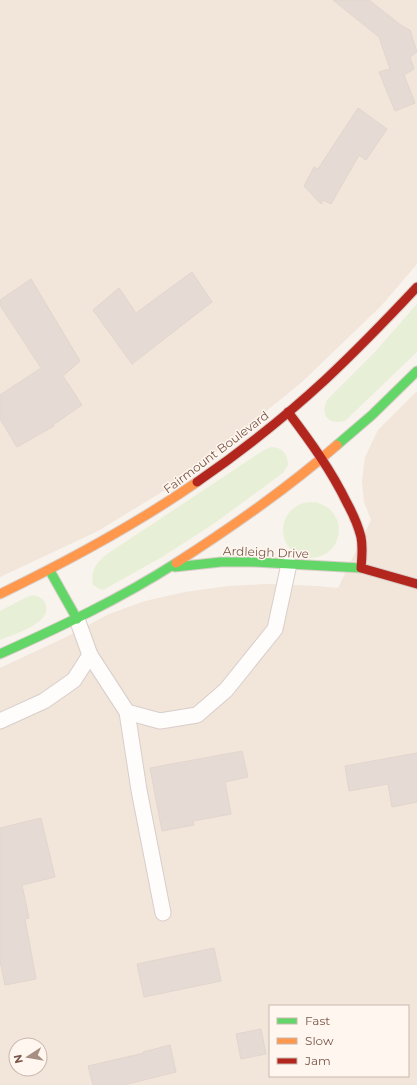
<svg xmlns="http://www.w3.org/2000/svg" width="417" height="1085" viewBox="0 0 417 1085" font-family="Montserrat,sans-serif">
	<style>
		.residential { fill: #f2e5da; fill-rule: evenodd }
		.green { fill: #e7f0d7 }
		.building { fill: #e6dbd4; stroke: #e2d5ce }
		.lines { fill: none; stroke-linecap: round; stroke-linejoin: round }
		.lane-casing { stroke: #d8ceca; stroke-width: 17 }
		.fast-casing { stroke: #d9cec9; stroke-width: 11 }
		.slow-casing { stroke: #d9cec9; stroke-width: 11 }
		.jam-casing { stroke: #d9cec9; stroke-width: 11 }
		.lane { stroke: #fefdfc; stroke-width: 15 }
		.fast { stroke: #63d668; stroke-width: 9 }
		.slow { stroke: #ff974d; stroke-width: 9 }
		.jam { stroke: #b3261e; stroke-width: 9 }
		.labels { text-anchor: middle; dominant-baseline: central; stroke-width: 3; stroke-linejoin: round; paint-order: stroke }
		.street-label { font-size: 12px; fill: #7a574a; stroke: #fff7ef }
	</style>
	<rect width="100%" height="100%" fill="#f9f3ed"/>
	<g class="residential">
		<path d="M 0,0 L 417,0 L 417,264 L 382,305 L 302,382 L 216,452 L 170,487 L 98,531 L 0,577 Z"/>
		<path d="M 417,391 L 417,1085 L 0,1085 L 0,668 L 64,638 L 109,614 L 145,601 L 185,592 L 228,586 L 266,584 L 317,586 L 338,588 L 371,520 L 364,502 L 362,482 L 365,457 L 378,430 ZM 270,1006 L 408,1006 L 408,1076 L 270,1076 ZM 16,1045 L 40,1045 L 40,1069 L 16,1069 Z"/>
	</g>
	<g class="green">
		<path d="M 417,304 L 417,352 L 345,421 C 328,425 320,415 327,400 L 375,352 Z"/>
		<path d="M 271,447 C 282,447 288,454 288,465 L 283,473 L 212,525 L 162,557 L 105,589 L 101,590 L 93,585 C 90,571 96,563 107,554 L 264,450 Z"/>
		<circle cx="311" cy="530" r="28"/>
		<path d="M 33,595 C 38,596 43,598 45,603 C 55,623 12,635 0,640 L 0,611 L 25,598 Z"/>
	</g>
	<g class="building">
		<path d="M 333,0 L 369,0 L 402,26 L 410,30 L 417,52 L 410,57 L 414,69 L 404,75 L 415,103 L 395,111 L 379,72 L 390,69 L 379,37 Z"/>
		<path d="M 358,108 L 387,129 L 366,160 L 359,155 L 331,204 L 323,200 L 321,204 L 304,186 L 314,167 L 318,169 Z"/>
		<path d="M 192,272 L 212,302 L 132,364 L 93,310 L 119,288 L 136,313 Z"/>
		<path d="M 31,279 L 80,361 L 63,376 L 82,405 L 53,425 L 54,426 L 17,447 L 0,419 L 0,395 L 41,368 L 0,305 L 0,300 Z"/>
		<path d="M 242,751 L 248,777 L 225,782 L 231,814 L 193,821 L 194,825 L 162,831 L 150,768 Z"/>
		<path d="M 417,753 L 417,802 L 392,807 L 388,784 L 349,791 L 345,766 Z"/>
		<path d="M 41,818 L 55,877 L 22,885 L 29,918 L 25,919 L 36,979 L 5,985 L 0,961 L 0,828 Z"/>
		<path d="M 214,948 L 221,981 L 144,997 L 137,964 Z"/>
		<path d="M 261,1029 L 266,1054 L 241,1059 L 236,1034 Z"/>
		<path d="M 170,1045 L 176,1072 L 124,1085 L 93,1085 L 88,1066 L 144,1053 L 143,1052 Z"/>
	</g>
	<g class="lines">
		<defs>
			<g id="lane">
				<path d="M 77,619 L 90,655"/>
				<path d="M 127,712 L 160,721 L 197,715 L 226,690 L 275,629 L 289,564"/>
				<path d="M 0,721 L 44,701 L 74,680 L 90,655 L 127,712 L 139,790 L 163,913"/>
			</g>
			<g id="fast">
				<path d="M 337,445 L 372,415 L 417,371"/>
				<path d="M 175,567 L 221,562 L 252,562 L 361,568"/>
				<path d="M 50,571 L 77,619"/>
				<path d="M 0,654 C 60,627 120,599 176,563"/>
			</g>
			<g id="slow">
				<path d="M 176,563 C 232,527 287,489 337,445"/>
				<path d="M 0,594 C 68,561 135,525 197,482"/>
			</g>
			<g id="jam">
				<path d="M 288,412 C 310,441 331,470 347,503 C 353,514 358,525 361,537 C 363,547 362,558 361,568 L 417,584"/>
				<path d="M 197,482 C 242,451 285,417 325,380 C 357,350 387,319 417,287"/>
			</g>
		</defs>
		<use href="#lane" class="lane-casing"/>
		<use href="#fast" class="fast-casing"/>
		<use href="#slow" class="slow-casing"/>
		<use href="#jam" class="jam-casing"/>
		<use href="#lane" class="lane"/>
		<use href="#fast" class="fast"/>
		<use href="#slow" class="slow"/>
		<use href="#jam" class="jam"/>
	</g>
	<g class="labels">
		<g class="street-label">
			<text transform="translate(216 452) rotate(-37)">Fairmount Boulevard</text>
			<text transform="translate(266 552) rotate(2)">Ardleigh Drive</text>
		</g>
	</g>
	<rect x="269" y="1005" width="140" height="72" fill="#fff7ef" stroke="#cab7ad"/>
	<rect x="277" y="1018" width="20" height="6" fill="#63d668" stroke="#cab7ad"/>
	<text x="305" y="1025" font-size="12" fill="#7a574a">Fast</text>
	<rect x="277" y="1038" width="20" height="6" fill="#ff974d" stroke="#cab7ad"/>
	<text x="305" y="1045" font-size="12" fill="#7a574a">Slow</text>
	<rect x="277" y="1058" width="20" height="6" fill="#b3261e" stroke="#cab7ad"/>
	<text x="305" y="1065" font-size="12" fill="#7a574a">Jam</text>
	<g transform="translate(28 1057) rotate(258)"><circle r="19" fill="#fff7ef" stroke="#cab7ad"/>
	<path d="M0-3L7 15L0 10L-7 15Z" fill="#a68e83"/>
	<text y="-6" font-size="11" font-weight="bold" text-anchor="middle" fill="#7a574a">N</text>
	</g>
</svg>
